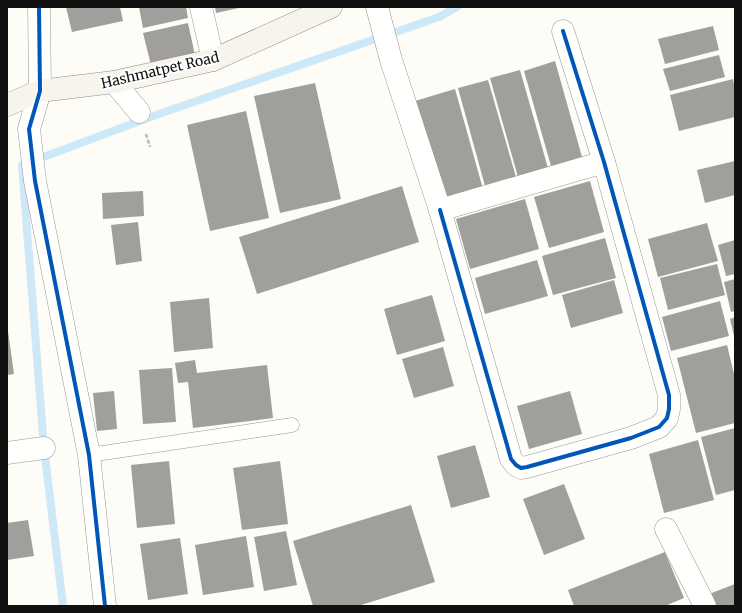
<svg xmlns="http://www.w3.org/2000/svg" width="742" height="613" viewBox="0 0 742 613" font-family="Merriweather,serif">
	<style>
		.lines { fill: none; stroke-linecap: round; stroke-linejoin: round }
		.stream { stroke: #cde8f7; stroke-width: 8 }
		.building { fill: #a19f9c }
		.lane-casing { stroke: #979795; stroke-width: 15 }
		.street-casing { stroke: #979795; stroke-width: 23 }
		.secondary-casing { stroke: #8e8d8b; stroke-width: 23 }
		.path { stroke: #b9b9b8; stroke-width: 2.5; stroke-dasharray: 4 2; stroke-linecap: butt }
		.lane { stroke: #fffffe; stroke-width: 14 }
		.street { stroke: #fffffe; stroke-width: 22 }
		.secondary { stroke: #f6f4eb; stroke-width: 22 }
		.cycleway-casing { stroke: #fff; stroke-width: 6 }
		.cycleway { stroke: #0057b8; stroke-width: 4 }
		.labels { text-anchor: middle; dominant-baseline: central; stroke-width: 4; stroke-linejoin: round; paint-order: stroke }
		.street-label { font-size: 14px; fill: #111; stroke: #fff }
	</style>
	<rect width="100%" height="100%" fill="#fdfcf7"/>
	<g class="lines">
		<path class="stream" d="M 63,606 L 44,448 L 22,165 L 156,115 L 439,17 L 457,7"/>
	</g>
	<g class="building">
		<path d="M 66,7 L 120,7 L 123,21 L 72,32 Z"/>
		<path d="M 139,7 L 186,7 L 188,18 L 143,28 Z"/>
		<path d="M 215,7 L 239,7 L 239,8 L 216,13 Z"/>
		<path d="M 188,23 L 196,60 L 152,69 L 143,33 Z"/>
		<path d="M 713,26 L 719,50 L 665,64 L 658,39 Z"/>
		<path d="M 719,55 L 725,77 L 670,91 L 663,69 Z"/>
		<path d="M 555,61 L 582,157 L 551,166 L 524,71 Z"/>
		<path d="M 520,70 L 548,168 L 518,177 L 490,78 Z"/>
		<path d="M 733,79 L 735,89 L 735,117 L 679,131 L 670,95 Z"/>
		<path d="M 488,80 L 516,177 L 485,186 L 458,88 Z"/>
		<path d="M 315,83 L 341,199 L 280,213 L 254,96 Z"/>
		<path d="M 455,89 L 483,189 L 443,201 L 415,101 Z"/>
		<path d="M 246,111 L 269,218 L 210,231 L 187,125 Z"/>
		<path d="M 735,161 L 735,195 L 705,203 L 697,170 Z"/>
		<path d="M 590,181 L 604,232 L 549,248 L 534,197 Z"/>
		<path d="M 402,186 L 419,242 L 257,294 L 239,237 Z"/>
		<path d="M 143,191 L 144,216 L 103,219 L 102,193 Z"/>
		<path d="M 525,199 L 539,249 L 470,269 L 456,219 Z"/>
		<path d="M 138,222 L 142,261 L 116,265 L 111,225 Z"/>
		<path d="M 707,223 L 718,261 L 658,277 L 648,239 Z"/>
		<path d="M 605,238 L 616,278 L 553,295 L 542,256 Z"/>
		<path d="M 735,240 L 735,274 L 726,276 L 718,245 Z"/>
		<path d="M 537,260 L 548,296 L 485,314 L 475,278 Z"/>
		<path d="M 717,264 L 725,295 L 668,310 L 660,278 Z"/>
		<path d="M 735,279 L 735,311 L 731,312 L 724,282 Z"/>
		<path d="M 614,280 L 623,313 L 571,328 L 562,295 Z"/>
		<path d="M 432,295 L 445,341 L 397,355 L 384,309 Z"/>
		<path d="M 209,298 L 213,348 L 174,352 L 170,302 Z"/>
		<path d="M 720,301 L 729,336 L 671,351 L 662,317 Z"/>
		<path d="M 735,317 L 735,336 L 734,336 L 730,319 Z"/>
		<path d="M 7,331 L 8,331 L 14,374 L 7,375 Z"/>
		<path d="M 727,345 L 735,378 L 735,423 L 696,433 L 677,358 Z"/>
		<path d="M 443,347 L 454,386 L 414,398 L 402,359 Z"/>
		<path d="M 195,360 L 197,373 L 267,365 L 273,418 L 193,428 L 188,382 L 178,383 L 175,363 Z"/>
		<path d="M 172,368 L 176,422 L 143,424 L 139,370 Z"/>
		<path d="M 114,391 L 117,429 L 97,431 L 93,393 Z"/>
		<path d="M 570,391 L 582,434 L 529,449 L 517,406 Z"/>
		<path d="M 735,428 L 735,490 L 716,495 L 701,437 Z"/>
		<path d="M 698,440 L 714,500 L 664,513 L 649,454 Z"/>
		<path d="M 475,445 L 490,497 L 451,508 L 437,456 Z"/>
		<path d="M 169,461 L 175,524 L 137,528 L 131,465 Z"/>
		<path d="M 280,461 L 288,524 L 242,530 L 233,468 Z"/>
		<path d="M 564,484 L 585,539 L 544,555 L 523,499 Z"/>
		<path d="M 411,505 L 435,582 L 358,606 L 313,606 L 293,541 Z"/>
		<path d="M 28,520 L 34,556 L 7,560 L 7,523 Z"/>
		<path d="M 286,531 L 297,585 L 264,591 L 254,537 Z"/>
		<path d="M 246,536 L 254,587 L 203,595 L 195,545 Z"/>
		<path d="M 180,538 L 188,594 L 148,600 L 140,544 Z"/>
		<path d="M 665,552 L 684,598 L 665,606 L 574,606 L 568,590 Z"/>
		<path d="M 735,584 L 735,606 L 708,606 L 704,596 Z"/>
	</g>
	<g class="lines">
		<defs>
			<path id="lane" d="M 89,455 L 292,425"/>
			<g id="street">
				<path d="M 39,7 L 40,91 L 29,129 L 35,181 L 89,455 L 105,606"/>
				<path d="M 201,7 L 213,60"/>
				<path d="M 377,7 L 391,60 L 440,210 L 604,162"/>
				<path d="M 114,82 L 139,112"/>
				<path d="M 440,210 L 511,459 L 516,465 L 521,468 L 527,467 L 631,438 L 659,427 L 667,418 L 669,409 L 669,395 L 604,162 L 563,31"/>
				<path d="M 7,453 L 44,448"/>
				<path d="M 666,529 L 705,606"/>
			</g>
			<path id="secondary" d="M 7,105 L 40,91 L 114,82 L 213,60 L 331,7"/>
		</defs>
		<use href="#lane" class="lane-casing"/>
		<use href="#street" class="street-casing"/>
		<use href="#secondary" class="secondary-casing"/>
		<path class="path" d="M 146,134 L 150,147"/>
		<use href="#lane" class="lane"/>
		<use href="#street" class="street"/>
		<use href="#secondary" class="secondary"/>
		<defs>
			<g id="cycleway">
				<path d="M 39,7 L 40,91 L 29,129 L 35,181 L 89,455 L 105,606"/>
				<path d="M 440,210 L 511,459 L 516,465 L 521,468 L 527,467 L 631,438 L 659,427 L 667,418 L 669,409 L 669,395 L 604,162 L 563,31"/>
			</g>
		</defs>
		<use href="#cycleway" class="cycleway-casing"/>
		<use href="#cycleway" class="cycleway"/>
	</g>
	<g class="labels">
		<g class="street-label">
			<text transform="translate(160 70) rotate(-13)">Hashmatpet Road</text>
		</g>
	</g>
	<rect width="742" height="613" fill="none" stroke="#111111" stroke-width="16"/>
</svg>
